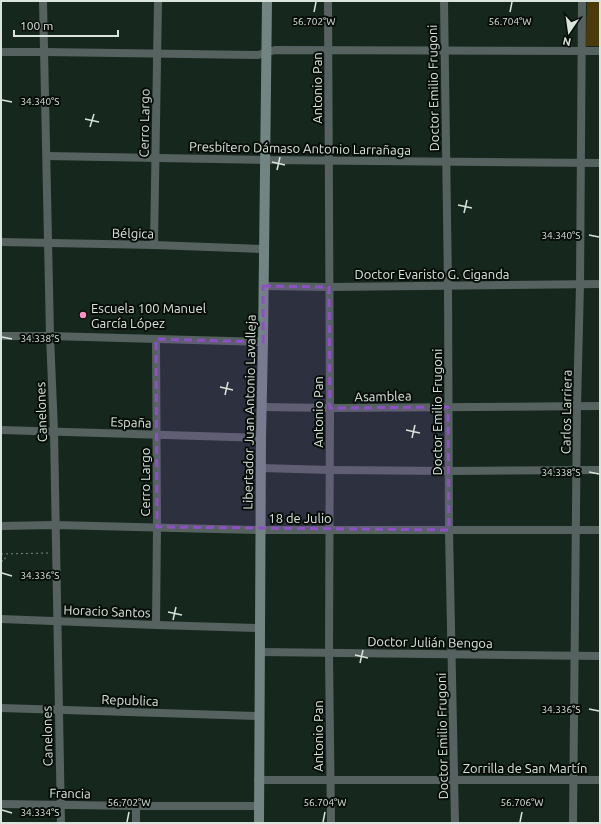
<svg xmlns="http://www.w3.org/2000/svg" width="601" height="824" viewBox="0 0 601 824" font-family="Ubuntu,sans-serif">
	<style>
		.green { fill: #4b3b0b }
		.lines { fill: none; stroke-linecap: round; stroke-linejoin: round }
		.path { stroke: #7d8c82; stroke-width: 1; stroke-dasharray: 2 3; stroke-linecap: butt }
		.street { stroke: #566260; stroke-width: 8 }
		.secondary { stroke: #738583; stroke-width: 10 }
		.marked { fill: #8e51c5; fill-opacity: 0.2; stroke: #8e51c5; stroke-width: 3; stroke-dasharray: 8 5; stroke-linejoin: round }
		.ticks { fill: none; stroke: #d9e4dc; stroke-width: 1.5 }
		.poi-dot { fill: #fb8fc5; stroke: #070e0a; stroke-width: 1.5 }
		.labels { text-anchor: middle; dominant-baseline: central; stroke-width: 4; stroke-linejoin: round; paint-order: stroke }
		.street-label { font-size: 13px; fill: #d9e4dc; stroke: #070e0a }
		.poi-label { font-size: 13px; fill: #d9e4dc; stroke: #070e0a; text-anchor: start }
		.ticks-label { font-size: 10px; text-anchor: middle; fill: #d9e4dc; stroke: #070e0a; stroke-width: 4; stroke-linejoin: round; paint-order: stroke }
	</style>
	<rect width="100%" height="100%" fill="#16281d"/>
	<path class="green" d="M 587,1 L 600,1 L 600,46 L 586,46 Z"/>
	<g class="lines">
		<g class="path">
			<path d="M 1,554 L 49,553"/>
			<path d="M 1,561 L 4,561 L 5,560 L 5,555"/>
		</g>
		<g class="street">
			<path d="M 43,1 L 50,336 L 54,431 L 61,823"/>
			<path d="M 328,1 L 330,408 L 329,653 L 331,823"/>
			<path d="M 444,1 L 448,286 L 449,530 L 455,823"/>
			<path d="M 1,52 L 45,52 L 258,55 L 275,50 L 600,51"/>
			<path d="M 47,156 L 264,160 L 600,163"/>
			<path d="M 1,242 L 154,245 L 264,249"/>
			<path d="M 154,245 L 158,1"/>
			<path d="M 263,286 L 329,287 L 600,284"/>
			<path d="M 1,336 L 50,336 L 263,342"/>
			<path d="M 156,339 L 157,527 L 156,625"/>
			<path d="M 262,407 L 330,408 L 600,406"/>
			<path d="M 1,430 L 261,438"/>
			<path d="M 261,468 L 330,470 L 449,471 L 600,470"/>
			<path d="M 1,526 L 55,525 L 261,530 L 600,530"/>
			<path d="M 1,619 L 156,625 L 260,628"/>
			<path d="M 260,652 L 600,656"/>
			<path d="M 1,708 L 259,716"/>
			<path d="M 258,780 L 600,780"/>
			<path d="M 1,804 L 136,806 L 259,806"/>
			<path d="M 136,823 L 136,806"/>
			<path d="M 573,823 L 577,406 L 580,285 L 582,1"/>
		</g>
		<path class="secondary" d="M 259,823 L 261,438 L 263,342 L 267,1"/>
	</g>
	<path class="marked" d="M 263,286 L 329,287 L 330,408 L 448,407 L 449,530 L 157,527 L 156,339 L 263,342 Z"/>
	<path class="ticks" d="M 314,12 L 316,2M 510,12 L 512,2M 2,100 L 12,102M 85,119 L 99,122M 90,127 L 94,114M 272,162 L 285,165M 277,170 L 280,157M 458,205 L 472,208M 464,213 L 467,200M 589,235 L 599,237M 2,337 L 12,339M 220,387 L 233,390M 225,395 L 228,382M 406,430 L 420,433M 412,438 L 415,425M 589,472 L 599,474M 2,573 L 12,576M 168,612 L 182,615M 173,620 L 176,607M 355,655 L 368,658M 360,663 L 363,650M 589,709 L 599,711M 2,810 L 12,813M 127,822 L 129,812M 323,822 L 325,812M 520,822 L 522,812"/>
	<circle class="poi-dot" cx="83" cy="315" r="4"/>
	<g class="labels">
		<g class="street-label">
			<text transform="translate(317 88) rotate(-90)">Antonio Pan</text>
			<text transform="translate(433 88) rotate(-91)">Doctor Emilio Frugoni</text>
			<text transform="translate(144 123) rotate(-89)">Cerro Largo</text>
			<text transform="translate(300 148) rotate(1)">Presbítero Dámaso Antonio Larrañaga</text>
			<text transform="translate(133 233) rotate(1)">Bélgica</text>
			<text x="432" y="274">Doctor Evaristo G. Ciganda</text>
			<text transform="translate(383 396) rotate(-1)">Asamblea</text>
			<text transform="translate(41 412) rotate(-92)">Canelones</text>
			<text transform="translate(249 412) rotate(-89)">Libertador Juan Antonio Lavalleja</text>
			<text transform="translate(318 412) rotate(-90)">Antonio Pan</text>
			<text transform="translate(437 412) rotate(-90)">Doctor Emilio Frugoni</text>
			<text transform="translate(566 412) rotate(-89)">Carlos Larriera</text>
			<text transform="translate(131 422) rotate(2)">España</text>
			<text transform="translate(145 482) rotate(-90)">Cerro Largo</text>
			<text x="300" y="518">18 de Julio</text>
			<text transform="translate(107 611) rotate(2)">Horacio Santos</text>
			<text transform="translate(430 642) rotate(1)">Doctor Julián Bengoa</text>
			<text transform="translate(130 700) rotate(2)">Republica</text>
			<text transform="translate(47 736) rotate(-91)">Canelones</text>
			<text transform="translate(318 736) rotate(-90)">Antonio Pan</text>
			<text transform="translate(442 736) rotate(-91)">Doctor Emilio Frugoni</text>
			<text x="525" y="768">Zorrilla de San Martín</text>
			<text transform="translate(70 793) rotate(1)">Francia</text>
		</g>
		<g class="poi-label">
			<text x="91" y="308">Escuela 100 Manuel<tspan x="91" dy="15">García López</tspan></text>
		</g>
	</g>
	<g class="ticks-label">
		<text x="314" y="25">56.702°W</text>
		<text x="510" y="25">56.704°W</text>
		<text x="40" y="105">34.340°S</text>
		<text x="561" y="239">34.340°S</text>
		<text x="40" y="342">34.338°S</text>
		<text x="561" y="476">34.338°S</text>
		<text x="40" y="579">34.336°S</text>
		<text x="561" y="713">34.336°S</text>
		<text x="129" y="806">56.702°W</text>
		<text x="325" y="806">56.704°W</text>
		<text x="522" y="806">56.706°W</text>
		<text x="40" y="816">34.334°S</text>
	</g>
	<rect width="601" height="824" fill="none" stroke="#d9e4dc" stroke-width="4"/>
	<g transform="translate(569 32) rotate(193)" stroke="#070e0a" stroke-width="3" paint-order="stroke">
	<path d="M0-3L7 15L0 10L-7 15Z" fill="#d9e4dc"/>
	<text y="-6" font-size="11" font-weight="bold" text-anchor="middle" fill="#d9e4dc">N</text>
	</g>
	<path d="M14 30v6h104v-6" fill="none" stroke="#d9e4dc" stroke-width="2"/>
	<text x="20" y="30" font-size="12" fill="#d9e4dc" stroke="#070e0a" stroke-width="3" paint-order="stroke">100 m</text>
</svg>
